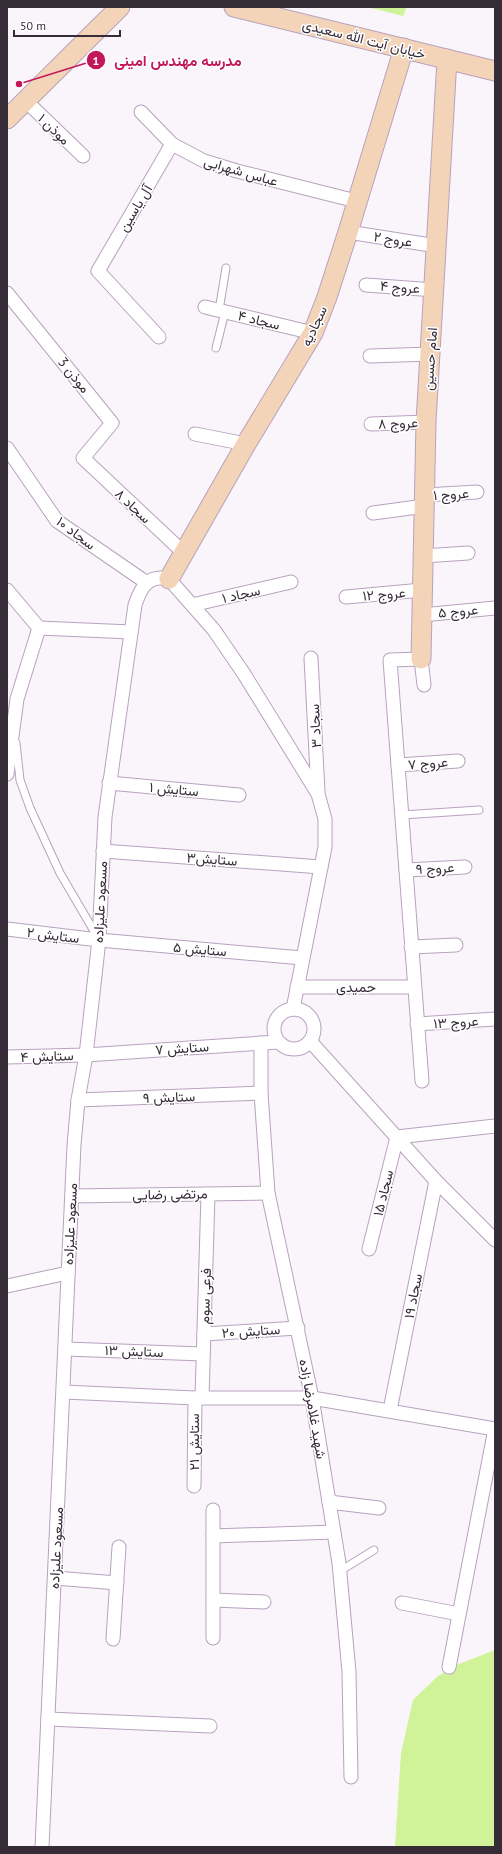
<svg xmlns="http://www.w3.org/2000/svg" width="502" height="1854" viewBox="0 0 502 1854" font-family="'PT Sans',Vazirmatn,sans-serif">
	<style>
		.green { fill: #d0f299 }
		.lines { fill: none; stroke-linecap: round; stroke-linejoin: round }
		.lane-casing { stroke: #b7a2be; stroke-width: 9 }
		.street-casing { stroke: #b7a2be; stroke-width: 15 }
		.secondary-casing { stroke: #b7a2be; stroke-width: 21 }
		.lane { stroke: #fff; stroke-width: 7 }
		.street { stroke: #fff; stroke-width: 13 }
		.secondary { stroke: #f3d4b8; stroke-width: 19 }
		.labels { text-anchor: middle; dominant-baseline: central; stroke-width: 3; stroke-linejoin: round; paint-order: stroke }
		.street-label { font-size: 14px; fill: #352c38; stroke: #fff }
		.leader { fill: none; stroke: #c2185b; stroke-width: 1.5 }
		.callout-dot { fill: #c2185b; stroke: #fff; stroke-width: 1.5 }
		.mark-label { font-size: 12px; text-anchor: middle; font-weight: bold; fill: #fff }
		.callout-label { font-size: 15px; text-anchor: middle; font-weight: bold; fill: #c2185b; stroke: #fff; stroke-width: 3; stroke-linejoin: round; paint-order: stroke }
	</style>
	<rect width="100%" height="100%" fill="#faf5fb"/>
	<g class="green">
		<path d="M 367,7 L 407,7 L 403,16 Z"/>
		<path d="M 495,1650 L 495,1847 L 395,1847 L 401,1753 L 413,1700 L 438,1676 L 459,1664 Z"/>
	</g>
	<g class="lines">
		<defs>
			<g id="lane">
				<path d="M 219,310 L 226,268"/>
				<path d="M 216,348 L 225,312"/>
				<path d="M 16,743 L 20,780 L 30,808 L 60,873 L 98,938"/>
				<path d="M 402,815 L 479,810"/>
				<path d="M 340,1571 L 374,1550"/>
			</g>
			<g id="street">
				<path d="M 26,101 L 83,156"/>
				<path d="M 141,112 L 172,144 L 204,161 L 237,171 L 356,201"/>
				<path d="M 348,232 L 437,246"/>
				<path d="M 366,285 L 435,290"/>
				<path d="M 7,293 L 112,423 L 83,458 L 184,553"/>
				<path d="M 205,307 L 313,333"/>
				<path d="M 159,337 L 98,271 L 172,144"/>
				<path d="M 370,356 L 431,354"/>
				<path d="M 371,424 L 426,422"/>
				<path d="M 195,434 L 246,444"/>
				<path d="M 7,448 L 57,521 L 147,583"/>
				<path d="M 425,495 L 477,492"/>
				<path d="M 373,513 L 425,506"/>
				<path d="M 423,556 L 468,553"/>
				<path d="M 7,590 L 39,628"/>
				<path d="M 346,597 L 422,590"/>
				<path d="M 192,605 L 291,582"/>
				<path d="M 422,615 L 495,608"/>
				<path d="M 39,628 L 131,632"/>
				<path d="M 311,658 L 318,792"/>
				<path d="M 398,765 L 458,761"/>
				<path d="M 7,774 L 17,699 L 39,628"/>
				<path d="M 109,783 L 239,795"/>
				<path d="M 103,851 L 321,867"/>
				<path d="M 406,870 L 465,867"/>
				<path d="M 7,929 L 99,940 L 302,958"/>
				<path d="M 411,947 L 456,945"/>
				<path d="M 297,987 L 414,987"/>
				<circle cx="294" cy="1029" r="20"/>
				<path d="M 417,1024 L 495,1019"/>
				<path d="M 310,1041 L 436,1181 L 495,1240"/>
				<path d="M 261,1043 L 261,1093 L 268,1193 L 312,1398 L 339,1563 L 349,1672 L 351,1777"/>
				<path d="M 7,1057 L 86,1055 L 278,1042"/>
				<path d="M 422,1081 L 390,660 L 421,659 L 424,685"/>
				<path d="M 78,1100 L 261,1093"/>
				<path d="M 72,1196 L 268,1193"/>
				<path d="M 369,1249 L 397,1137 L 495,1126"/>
				<path d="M 7,1286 L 68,1273"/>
				<path d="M 204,1334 L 298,1328"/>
				<path d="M 66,1349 L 203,1354"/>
				<path d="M 64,1392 L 195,1398 L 312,1398 L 495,1429"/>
				<path d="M 202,1398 L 208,1194"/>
				<path d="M 390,1410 L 436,1181"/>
				<path d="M 194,1486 L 195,1398"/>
				<path d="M 329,1502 L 379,1508"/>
				<path d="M 213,1510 L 213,1638"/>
				<path d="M 213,1536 L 334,1532"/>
				<path d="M 55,1578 L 117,1583"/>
				<path d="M 213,1600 L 264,1602"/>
				<path d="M 402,1603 L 459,1614"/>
				<path d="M 113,1639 L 119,1547"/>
				<path d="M 449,1667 L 495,1429"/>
				<path d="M 48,1719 L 210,1726"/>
				<path d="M 42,1847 L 74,1145 L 78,1100 L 86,1055 L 99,940 L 105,817 L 135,605 C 141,587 148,574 169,579 L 214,630 L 244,674 L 318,794 L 325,819 L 325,847 L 293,1009"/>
			</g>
			<g id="secondary">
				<path d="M 234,7 L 495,71"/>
				<path d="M 7,119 L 120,7"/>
				<path d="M 169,579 L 246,444 L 313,333 L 327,297 L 348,232 L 404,48"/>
				<path d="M 421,659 L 426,422 L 447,59"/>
			</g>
		</defs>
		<use href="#lane" class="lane-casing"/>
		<use href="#street" class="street-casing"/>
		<use href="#secondary" class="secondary-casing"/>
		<use href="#lane" class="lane"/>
		<use href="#street" class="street"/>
		<use href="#secondary" class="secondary"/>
	</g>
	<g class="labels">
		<g class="street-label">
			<text transform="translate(364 39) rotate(14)">خیابان آیت الله سعیدی</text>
			<text transform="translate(54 129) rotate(44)">موذن ۱</text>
			<text transform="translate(241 171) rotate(16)">عباس شهرابی</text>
			<text transform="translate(135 208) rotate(-59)">آل یاسین</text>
			<text transform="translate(393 239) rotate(9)">عروج ۲</text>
			<text transform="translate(400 287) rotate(4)">عروج ۴</text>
			<text transform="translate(259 320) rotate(14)">سجاد ۴</text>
			<text transform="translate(314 326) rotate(-65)">سجادیه</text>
			<text transform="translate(430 359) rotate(-86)">امام حسین</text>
			<text transform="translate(74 375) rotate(51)">موذن 3</text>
			<text transform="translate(398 423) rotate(-2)">عروج ۸</text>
			<text transform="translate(451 494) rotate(-4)">عروج ۱</text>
			<text transform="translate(133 506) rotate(43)">سجاد ۸</text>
			<text transform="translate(76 533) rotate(37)">سجاد ۱۰</text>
			<text transform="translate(241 594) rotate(-13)">سجاد ۱</text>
			<text transform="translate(384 594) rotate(-5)">عروج ۱۲</text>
			<text transform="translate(458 611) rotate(-5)">عروج ۵</text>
			<text transform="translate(315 726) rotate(-93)">سجاد ۳</text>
			<text transform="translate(428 763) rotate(-4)">عروج ۷</text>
			<text transform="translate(174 789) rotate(5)">ستایش ۱</text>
			<text transform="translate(212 859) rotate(4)">ستایش۳</text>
			<text transform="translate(435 868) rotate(-3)">عروج ۹</text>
			<text transform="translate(100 902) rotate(-87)">مسعود علیزاده</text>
			<text transform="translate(53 935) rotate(7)">ستایش ۲</text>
			<text transform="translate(200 949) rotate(5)">ستایش ۵</text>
			<text x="356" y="987">حمیدی</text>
			<text transform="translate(456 1022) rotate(-4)">عروج ۱۳</text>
			<text transform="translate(182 1048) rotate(-4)">ستایش ۷</text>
			<text transform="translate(47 1056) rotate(-2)">ستایش ۴</text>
			<text transform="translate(169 1097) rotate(-2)">ستایش ۹</text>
			<text transform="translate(383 1193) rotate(-76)">سجاد ۱۵</text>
			<text transform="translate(170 1194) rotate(-1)">مرتضی رضایی</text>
			<text transform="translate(70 1224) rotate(-87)">مسعود علیزاده</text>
			<text transform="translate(205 1296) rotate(-88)">فرعی سوم</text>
			<text transform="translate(413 1296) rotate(-79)">سجاد ۱۹</text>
			<text transform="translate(251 1331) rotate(-4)">ستایش ۲۰</text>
			<text transform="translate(134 1351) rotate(2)">ستایش ۱۳</text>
			<text transform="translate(313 1409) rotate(80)">شهید غلامرضا زاده</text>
			<text transform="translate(194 1442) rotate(-90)">ستایش ۲۱</text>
			<text transform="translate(56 1548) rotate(-87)">مسعود علیزاده</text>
		</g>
	</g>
	<path class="leader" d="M19 84L96 60"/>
	<g class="callout-dot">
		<circle cx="19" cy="84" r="4"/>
		<circle cx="96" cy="60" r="10"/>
	</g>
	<g class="mark-label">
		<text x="96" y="65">1</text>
	</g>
	<g class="callout-label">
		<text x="178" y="66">مدرسه مهندس امینی</text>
	</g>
	<rect width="502" height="1854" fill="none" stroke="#352c38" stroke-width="16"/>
	<path d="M14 30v6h106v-6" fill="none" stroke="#352c38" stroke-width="2"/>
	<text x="20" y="30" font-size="12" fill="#352c38" stroke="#ffffff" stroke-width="3" paint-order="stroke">50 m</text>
</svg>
